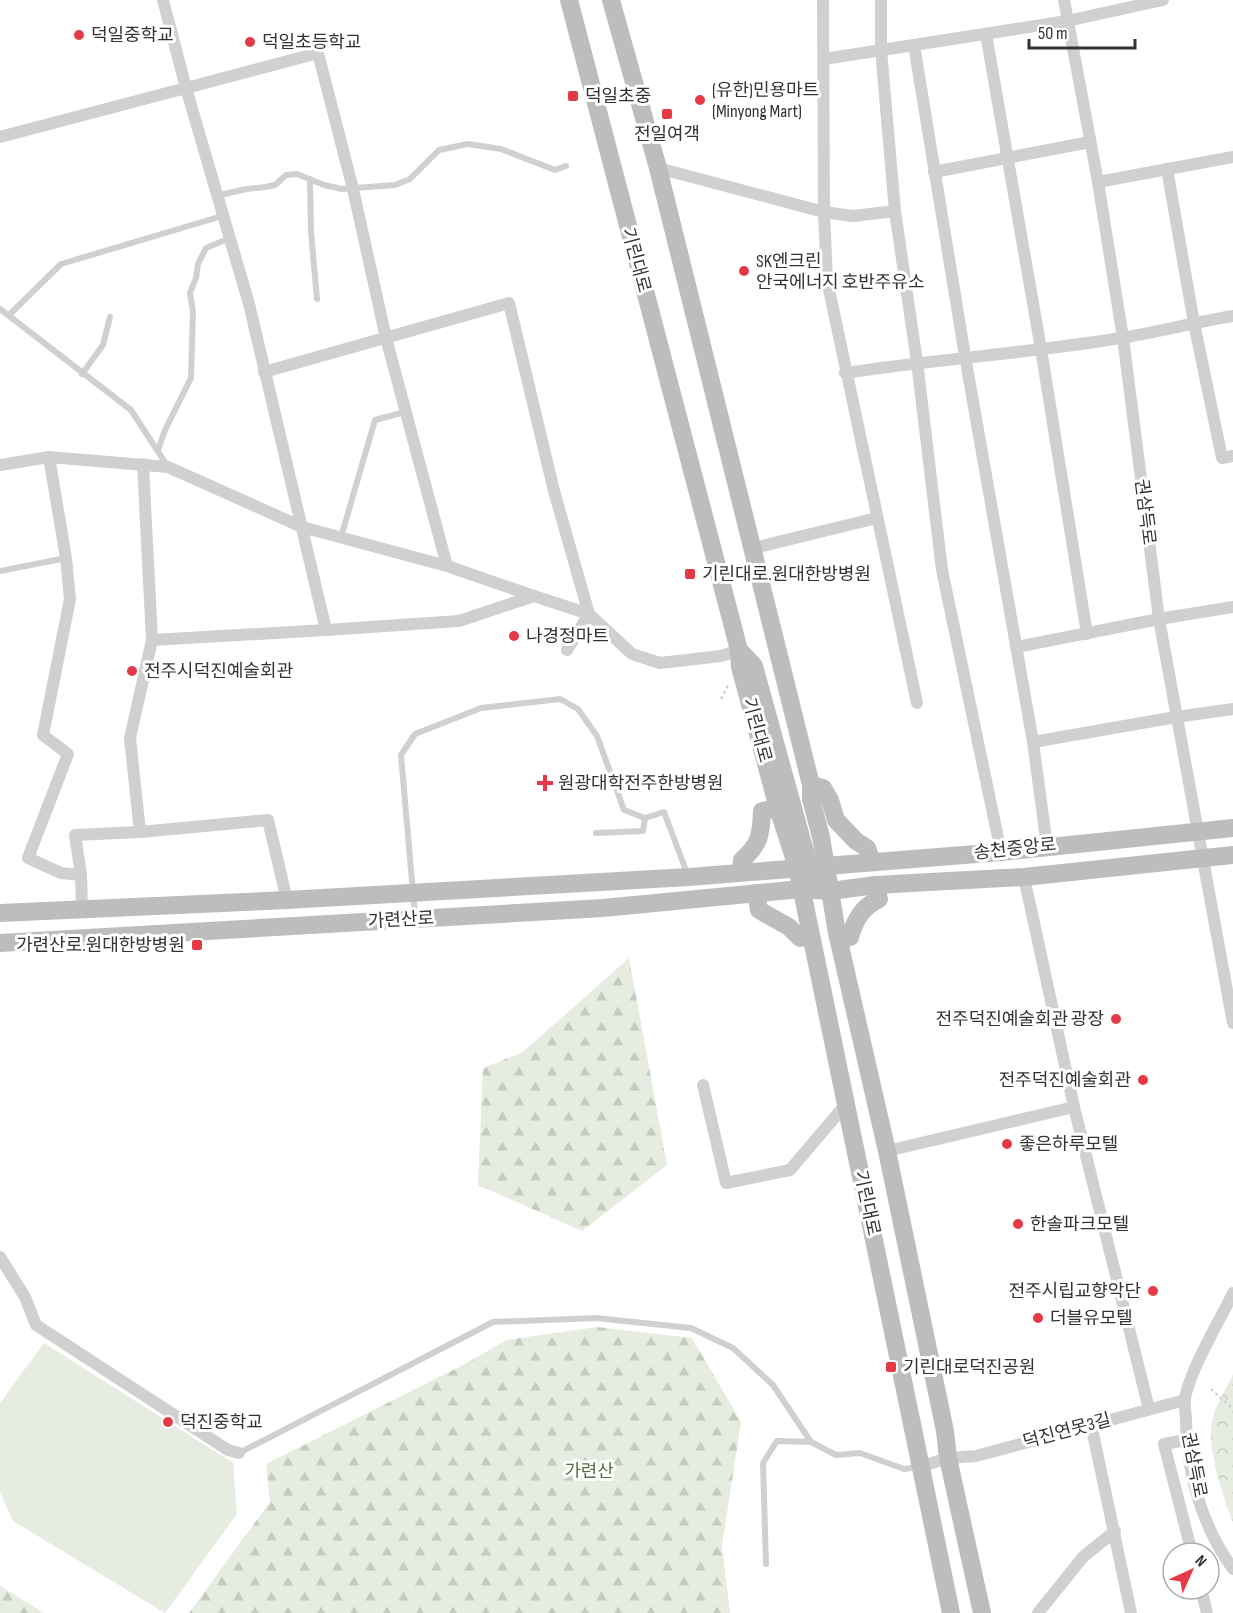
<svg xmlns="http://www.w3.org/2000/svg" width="1233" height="1613" viewBox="0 0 1233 1613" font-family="'Sofia Sans Condensed','Noto Sans KR',sans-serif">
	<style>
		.green { fill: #e6ecdf }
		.forest { fill: url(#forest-firs) }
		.park { fill: url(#park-crowns) }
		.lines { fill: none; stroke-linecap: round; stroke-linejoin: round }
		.path { stroke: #cdcdcd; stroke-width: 2; stroke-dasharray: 3 3; stroke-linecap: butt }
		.lane { stroke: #d0d0d0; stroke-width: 6 }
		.street { stroke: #d0d0d0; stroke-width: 12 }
		.secondary { stroke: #bdbdbd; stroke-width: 18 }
		.poi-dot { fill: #e63946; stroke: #fff; stroke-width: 2 }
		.labels { text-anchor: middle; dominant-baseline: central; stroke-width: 6; stroke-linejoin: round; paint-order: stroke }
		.poi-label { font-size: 18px; fill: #333; stroke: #fff; text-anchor: start }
		.street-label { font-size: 18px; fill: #333; stroke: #fff }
		.park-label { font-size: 18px; fill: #56703f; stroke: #fff }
	</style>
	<defs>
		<pattern id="forest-firs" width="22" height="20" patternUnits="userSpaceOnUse" patternTransform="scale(1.5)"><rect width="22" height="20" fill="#e6ecdf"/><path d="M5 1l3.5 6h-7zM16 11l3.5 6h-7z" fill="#c6cbc0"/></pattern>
		<pattern id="park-crowns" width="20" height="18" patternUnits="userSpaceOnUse" patternTransform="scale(1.5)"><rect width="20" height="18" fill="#e6ecdf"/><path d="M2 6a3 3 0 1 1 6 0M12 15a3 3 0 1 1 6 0" fill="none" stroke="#c6cbc0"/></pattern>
	</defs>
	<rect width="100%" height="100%" fill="#fff"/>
	<path class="green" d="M 44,1343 L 233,1463 L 237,1514 L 165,1613 L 13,1521 L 0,1492 L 0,1403 Z"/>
	<g class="forest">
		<path d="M 629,958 L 667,1165 L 582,1231 L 478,1185 L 483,1068 L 523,1052 Z"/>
		<path d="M 597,1327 L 692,1338 L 741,1422 L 722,1546 L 730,1613 L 189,1613 L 270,1502 L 266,1464 L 463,1365 L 507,1340 Z"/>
		<path d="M 0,1586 L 44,1613 L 0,1613 Z"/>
	</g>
	<path class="park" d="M 1233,1374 L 1233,1523 C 1223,1495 1205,1446 1213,1417 C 1217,1403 1227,1388 1233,1374 Z"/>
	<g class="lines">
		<g class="path">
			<path d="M 721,699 L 728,685"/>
			<path d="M 1211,1389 L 1233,1409"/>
		</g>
		<g class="lane">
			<path d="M 310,179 L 311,232 L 317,299"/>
			<path d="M 216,196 L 246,189 L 266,187 L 275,185 L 286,175 L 297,174 L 324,185 L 342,189 L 395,185 L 410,179 L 439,150 L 468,144 L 501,149 L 555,170 L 566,166"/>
			<path d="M 0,309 L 131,410 L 168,467"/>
			<path d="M 9,315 L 61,264 L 222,216"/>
			<path d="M 82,374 L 103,345 L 110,317"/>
			<path d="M 158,450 L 165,430 L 191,378 L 193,312 L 190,293 L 196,278 L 198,264 L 206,248 L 230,238"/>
			<path d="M 341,537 L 375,420 L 405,412"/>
			<path d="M 0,571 L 66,558"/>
			<path d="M 596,833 L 643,831 L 645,818 L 664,812 L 687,873"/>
			<path d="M 415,916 L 401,755 L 415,734 L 481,708 L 560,699 L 578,709 L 597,736 L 624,810 L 645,818"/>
			<path d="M 239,1453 L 493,1322 L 596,1318 L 691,1328 L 733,1348 L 773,1385 L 811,1442 L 836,1455 L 860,1453 L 904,1469 L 918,1467"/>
			<path d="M 766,1564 L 763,1463 L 777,1441 L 811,1442"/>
		</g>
		<g class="street">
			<path d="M 823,0 L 824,212 L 827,280 L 917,703"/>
			<path d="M 881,0 L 881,50 L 895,211 L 917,362 L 942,570 L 1001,852"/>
			<path d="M 1064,0 L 1098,182 L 1123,338 L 1159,619 L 1233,1023"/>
			<path d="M 986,34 L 1041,349 L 1087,634"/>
			<path d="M 824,59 L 914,45"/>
			<path d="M 0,137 L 186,88 L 163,0"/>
			<path d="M 658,168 L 824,212 L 853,216 L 895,211"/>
			<path d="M 1167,169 L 1194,323 L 1222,458 L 1233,456"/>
			<path d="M 934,172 L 1090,142"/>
			<path d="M 1098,182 L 1233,157"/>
			<path d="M 264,372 L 509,303 L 554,491 L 589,614 L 567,650"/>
			<path d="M 845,373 C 937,359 1030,353 1121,338 C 1159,332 1196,322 1233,316"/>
			<path d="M 49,457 L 66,558 L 70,599 L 43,735 L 68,754 L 28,858 L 61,873 L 81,875"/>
			<path d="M 0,465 L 49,457 L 168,467 L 302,527 L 447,566 L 386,338 L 353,189 L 318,53 L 186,88 L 249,304 L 326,630 L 152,640"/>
			<path d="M 754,548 L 877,518"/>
			<path d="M 447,566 L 534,596"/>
			<path d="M 326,630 L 459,621 L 534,596 L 589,614 L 632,654 L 660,663 L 721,656 L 739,650"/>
			<path d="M 1016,647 L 1159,619 L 1233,607"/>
			<path d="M 1033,742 L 1176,717 L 1233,709"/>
			<path d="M 140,832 L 130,738 L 152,640 L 143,464"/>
			<path d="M 1047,846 L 1033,742 L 965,356 L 914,45 L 1067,21 L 1163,0"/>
			<path d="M 1024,877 L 1074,1107 L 1149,1409"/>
			<path d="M 82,909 L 81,875 L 75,835 L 140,832 L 268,820 L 287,900"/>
			<path d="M 703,1085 L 726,1183 L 790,1170 L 846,1104"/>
			<path d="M 887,1151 L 1074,1107"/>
			<path d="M 0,1257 L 25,1297 L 36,1325 L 228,1450 L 239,1453"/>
			<path d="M 1233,1293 C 1219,1322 1191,1368 1185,1398 C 1184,1405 1186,1414 1186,1421 C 1186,1472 1203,1528 1233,1569"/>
			<path d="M 1091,1424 L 1131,1613"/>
			<path d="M 1186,1440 L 1164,1444 L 1192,1553"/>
			<path d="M 922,1466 L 948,1458 L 976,1456 L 1185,1400"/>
			<path d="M 1201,1589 L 1207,1613"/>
			<path d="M 1038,1613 L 1083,1557 L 1115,1531"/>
		</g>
		<g class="secondary">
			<path d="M 569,0 L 739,650 L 740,667 L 778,808 L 797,867 L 951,1613"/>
			<path d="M 611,0 L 658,168 L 811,785 L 811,799 L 821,837 L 837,933 L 887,1151 L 945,1431 L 948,1458 L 982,1613"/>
			<path d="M 739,650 L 754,666 L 809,866 L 815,875"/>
			<path d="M 811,785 L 823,788 L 830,800 L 836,820 L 856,841 L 867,848 L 872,862"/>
			<path d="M 741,872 L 742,860 C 760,844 761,835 762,811 L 778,808"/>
			<path d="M 756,893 L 759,910 L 789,927 L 800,938 L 809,936"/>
			<path d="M 0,913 L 287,900 L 689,877 L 1001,852 L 1233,828"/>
			<path d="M 839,940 L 850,937 C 855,920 862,907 879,899 L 875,885"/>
			<path d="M 0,943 L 603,908 L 801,889 L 831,891 L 875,885 L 1024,877 L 1233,855"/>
		</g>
	</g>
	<g class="poi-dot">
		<circle cx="79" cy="35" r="6"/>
		<circle cx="250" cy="42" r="6"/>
		<rect x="567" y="90" width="12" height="12" rx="3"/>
		<circle cx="700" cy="100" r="6"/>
		<rect x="661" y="108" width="12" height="12" rx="3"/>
		<circle cx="744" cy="271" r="6"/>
		<rect x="684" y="568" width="12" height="12" rx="3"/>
		<circle cx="514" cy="636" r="6"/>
		<circle cx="132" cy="671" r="6"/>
		<path d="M542 774h6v6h6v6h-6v6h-6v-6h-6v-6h6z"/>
		<rect x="191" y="939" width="12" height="12" rx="3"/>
		<circle cx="1116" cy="1019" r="6"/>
		<circle cx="1143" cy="1080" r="6"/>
		<circle cx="1007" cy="1144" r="6"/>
		<circle cx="1018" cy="1224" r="6"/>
		<circle cx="1153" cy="1291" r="6"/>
		<circle cx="1038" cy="1318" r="6"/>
		<rect x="885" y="1361" width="12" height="12" rx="3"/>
		<circle cx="168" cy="1422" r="6"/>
	</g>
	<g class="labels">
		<g class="poi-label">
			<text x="91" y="35">덕일중학교</text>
			<text x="262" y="42">덕일초등학교</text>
			<text x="712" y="90">(유한)민용마트<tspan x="712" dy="21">(Minyong Mart)</tspan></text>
			<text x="585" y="96">덕일초중</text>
			<text x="667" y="134" text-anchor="middle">전일여객</text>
			<text x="756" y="261">SK엔크린<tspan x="756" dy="21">안국에너지 호반주유소</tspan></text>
			<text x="702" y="574">기린대로.원대한방병원</text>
			<text x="526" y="636">나경정마트</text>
			<text x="144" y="671">전주시덕진예술회관</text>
			<text x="558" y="783">원광대학전주한방병원</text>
			<text x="185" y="945" text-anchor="end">가련산로.원대한방병원</text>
			<text x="1104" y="1019" text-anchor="end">전주덕진예술회관 광장</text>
			<text x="1131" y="1080" text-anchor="end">전주덕진예술회관</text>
			<text x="1019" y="1144">좋은하루모텔</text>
			<text x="1030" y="1224">한솔파크모텔</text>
			<text x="1141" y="1291" text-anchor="end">전주시립교향악단</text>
			<text x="1050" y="1318">더블유모텔</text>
			<text x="903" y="1367">기린대로덕진공원</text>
			<text x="180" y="1422">덕진중학교</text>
		</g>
		<g class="street-label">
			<text transform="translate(636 260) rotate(75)">기린대로</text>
			<text transform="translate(1145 512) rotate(83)">권삼득로</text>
			<text transform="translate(757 730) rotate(75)">기린대로</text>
			<text transform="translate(1015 849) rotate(-6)">송천중앙로</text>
			<text transform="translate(401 920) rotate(-3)">가련산로</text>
			<text transform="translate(867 1203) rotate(78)">기린대로</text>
			<text transform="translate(1067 1431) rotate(-15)">덕진연못3길</text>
			<text transform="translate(1194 1465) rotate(79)">권삼득로</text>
		</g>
		<g class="park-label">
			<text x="589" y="1471">가련산</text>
		</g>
	</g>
	<g transform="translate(1191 1571) rotate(45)"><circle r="28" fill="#ffffff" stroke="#adadad" stroke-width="1.5"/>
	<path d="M0-4.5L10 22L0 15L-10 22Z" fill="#e63946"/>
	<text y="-9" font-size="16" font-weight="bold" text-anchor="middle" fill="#333333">N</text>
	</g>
	<path d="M1029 39v9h106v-9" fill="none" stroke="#333333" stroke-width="3"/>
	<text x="1038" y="39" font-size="18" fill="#333333" stroke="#ffffff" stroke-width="4.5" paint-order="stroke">50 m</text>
</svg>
